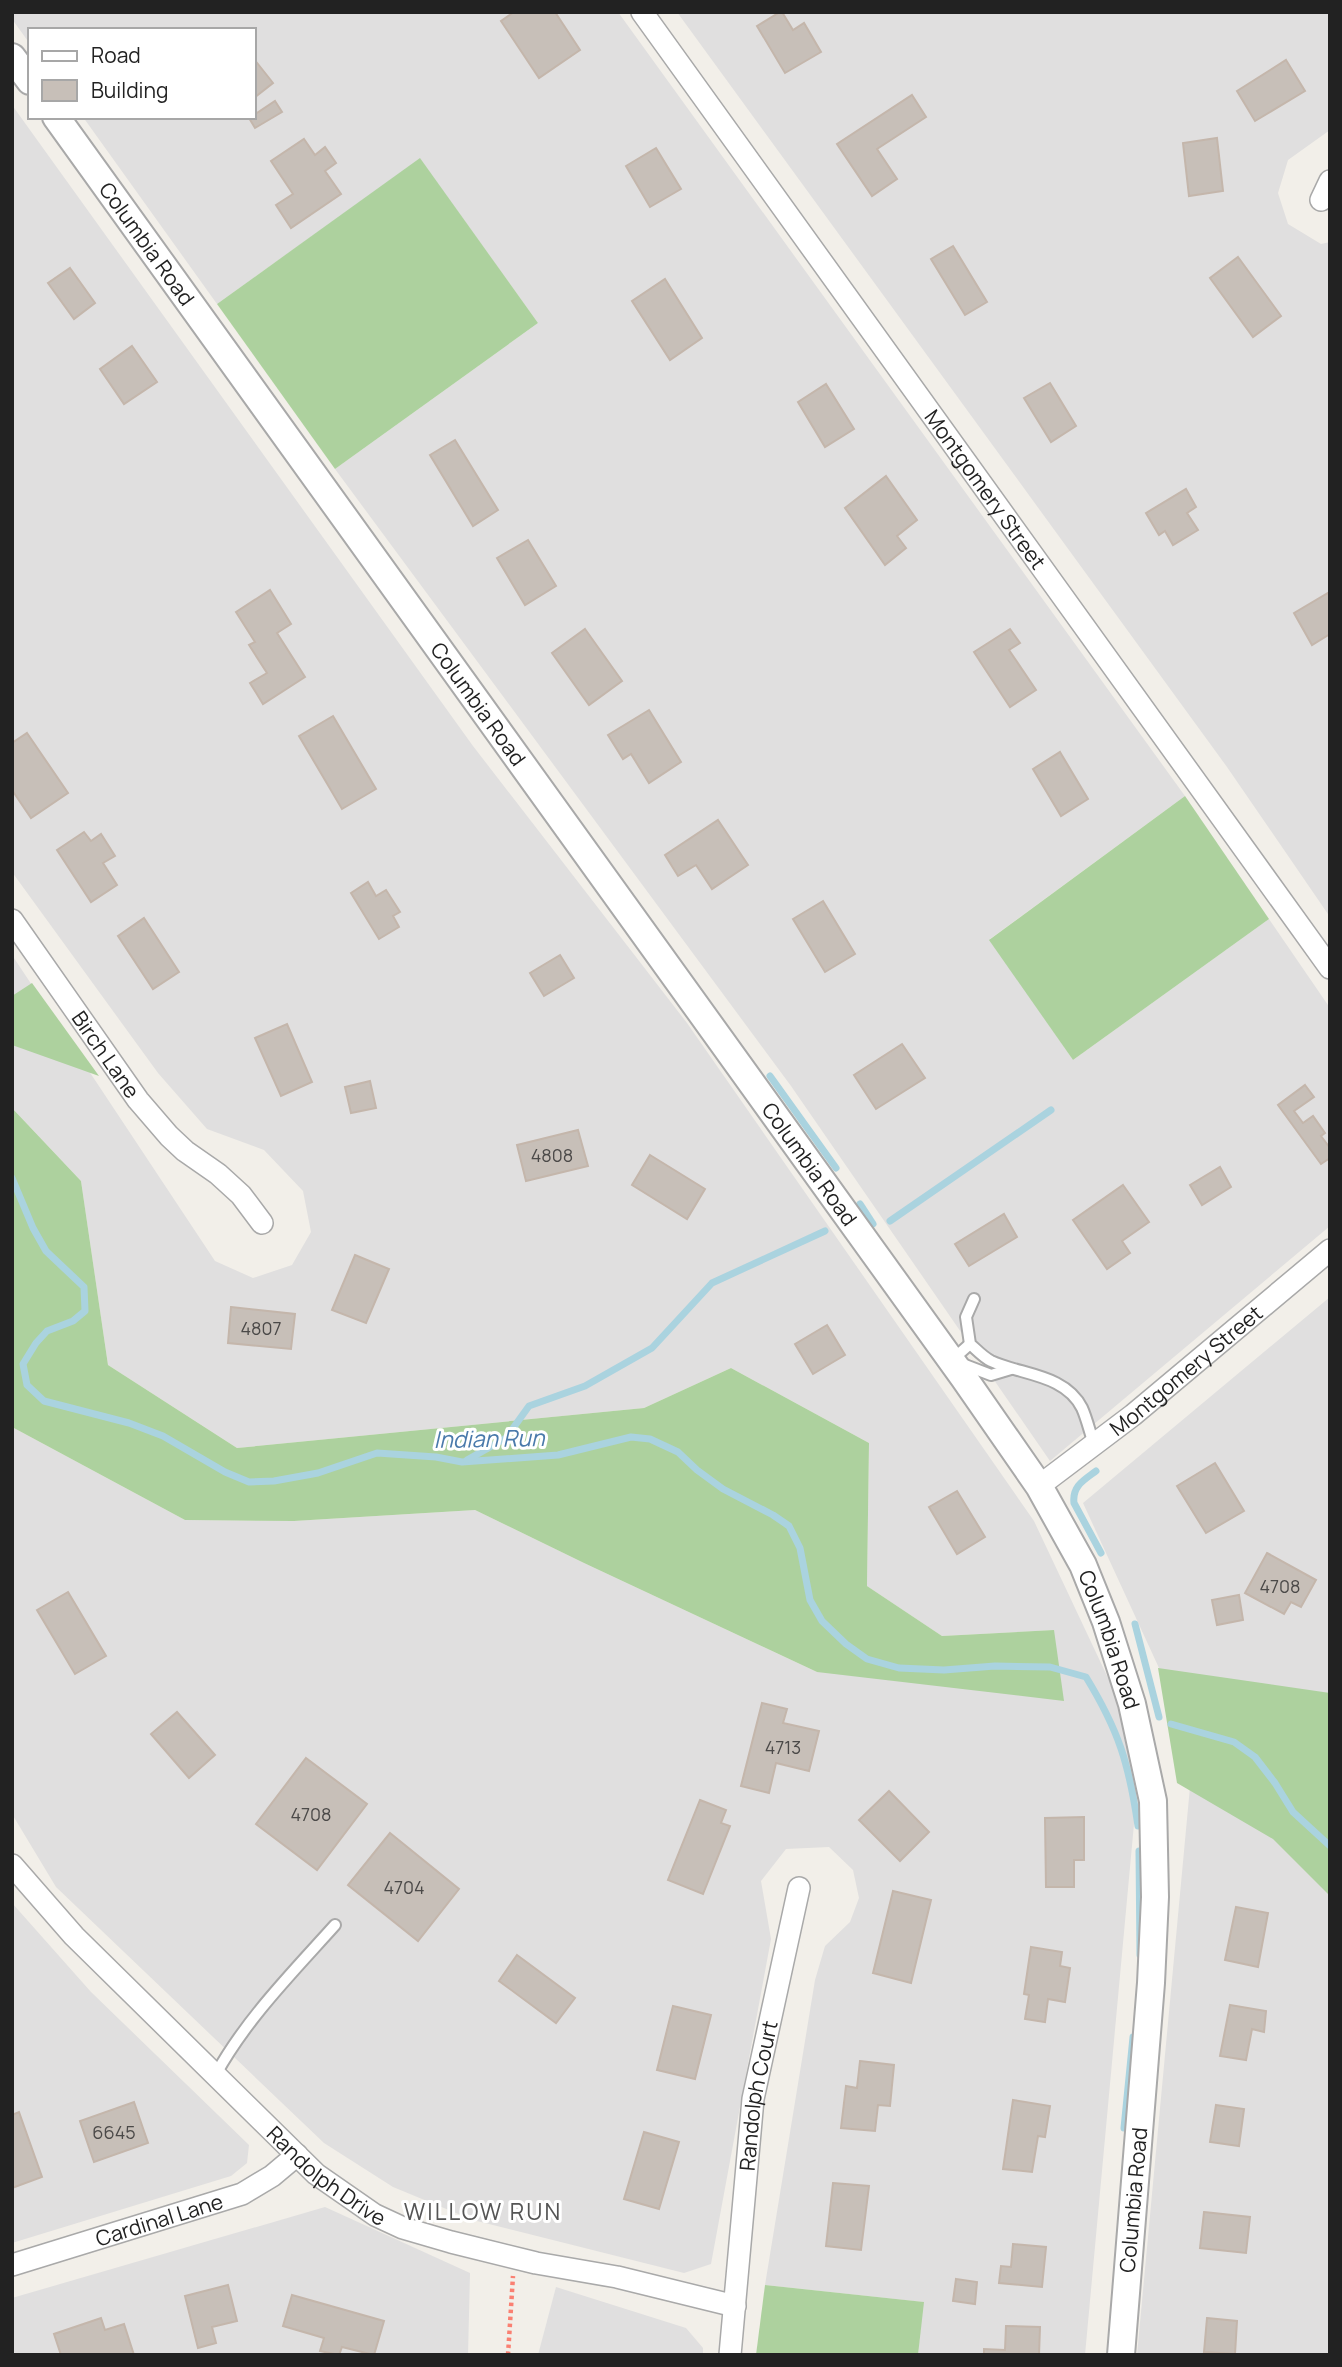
<svg xmlns="http://www.w3.org/2000/svg" width="1342" height="2367" viewBox="0 0 1342 2367" font-family="Manrope,sans-serif">
	<style>
		.residential { fill: #e0dfdf }
		.forest { fill: #add19e }
		.lines { fill: none; stroke-linecap: round; stroke-linejoin: round }
		.stream { stroke: #aad3df; stroke-width: 7 }
		.building { fill: #c7bfb8; stroke: #c4b6ab; stroke-width: 2 }
		.service-casing { stroke: #a9a9a9; stroke-width: 14 }
		.minor-casing { stroke: #a9a9a9; stroke-width: 24 }
		.tertiary-casing { stroke: #a9a9a9; stroke-width: 30 }
		.path { stroke: #fa8072; stroke-width: 4.5; stroke-dasharray: 3.5 3.5; stroke-linecap: butt }
		.service { stroke: #fff; stroke-width: 10 }
		.minor { stroke: #fff; stroke-width: 21 }
		.tertiary { stroke: #fff; stroke-width: 26 }
		.labels { text-anchor: middle; dominant-baseline: central; stroke-width: 6; stroke-linejoin: round; paint-order: stroke }
		.number-label { font-size: 18px; fill: #4b4948 }
		.street-label { font-size: 21px; fill: #222; stroke: #fff }
		.water-label { font-size: 23px; font-style: italic; fill: #4a7aab; stroke: #fff }
		.neighbourhood-label { font-size: 23px; letter-spacing: 2px; fill: #555; stroke: #fff }
	</style>
	<rect width="100%" height="100%" fill="#f2efe9"/>
	<g class="residential">
		<path d="M 12,12 L 618,12 L 1185,796 L 990,939 L 1073,1060 L 1269,919 L 1330,1008 L 1330,1226 L 1050,1461 L 791,1086 L 335,469 L 538,323 L 420,159 L 217,304 L 83,117 L 254,117 L 254,30 L 30,30 L 30,44 L 12,19 Z"/>
		<path d="M 677,12 L 1330,12 L 1330,130 L 1288,160 L 1278,193 L 1288,224 L 1321,244 L 1330,242 L 1330,917 L 1227,767 Z"/>
		<path d="M 12,105 L 473,746 L 687,1023 L 1034,1521 L 1141,1748 L 1085,2355 L 918,2355 L 923,2302 L 765,2285 L 815,1980 L 825,1946 L 850,1922 L 859,1898 L 853,1870 L 829,1847 L 786,1849 L 761,1881 L 771,1939 L 711,2264 L 684,2273 L 473,2220 L 393,2187 L 324,2143 L 56,1887 L 12,1814 L 12,1427 L 185,1520 L 294,1521 L 475,1510 L 584,1563 L 817,1672 L 1054,1630 L 942,1636 L 867,1586 L 869,1443 L 731,1368 L 644,1408 L 237,1448 L 108,1365 L 81,1181 L 12,1108 L 12,955 L 215,1261 L 253,1278 L 292,1265 L 311,1232 L 303,1191 L 264,1150 L 207,1129 L 158,1073 L 12,872 Z"/>
		<path d="M 1330,1297 L 1330,2355 L 1137,2355 L 1194,1744 L 1083,1503 Z"/>
		<path d="M 12,1903 L 91,1992 L 249,2145 L 247,2163 L 231,2176 L 12,2243 Z"/>
		<path d="M 325,2207 L 470,2273 L 468,2355 L 12,2355 L 12,2298 Z"/>
		<path d="M 556,2287 L 686,2328 L 703,2348 L 703,2355 L 538,2355 Z"/>
	</g>
	<g class="forest">
		<path d="M 420,158 L 538,323 L 335,469 L 217,304 Z"/>
		<path d="M 1185,796 L 1269,919 L 1073,1060 L 989,940 Z"/>
		<path d="M 32,983 L 99,1076 L 12,1045 L 12,996 Z"/>
		<path d="M 12,1108 L 81,1181 L 108,1365 L 237,1448 L 644,1408 L 731,1368 L 869,1443 L 867,1586 L 942,1636 L 1054,1630 L 1064,1701 L 817,1672 L 584,1563 L 475,1510 L 294,1521 L 185,1520 L 12,1427 Z"/>
		<path d="M 1158,1668 L 1330,1693 L 1330,1896 L 1273,1839 L 1177,1783 Z"/>
		<path d="M 765,2285 L 924,2302 L 918,2355 L 756,2355 Z"/>
	</g>
	<g class="lines">
		<g class="stream">
			<path d="M 770,1076 L 836,1168"/>
			<path d="M 12,1178 L 33,1228 L 46,1251 L 84,1287 L 85,1311 L 73,1321 L 47,1331 L 36,1343 L 23,1364 L 27,1385 L 44,1401 L 129,1423 L 163,1436 L 225,1472 L 249,1482 L 274,1481 L 318,1473 L 377,1453 L 436,1457 L 462,1462 L 558,1455 L 631,1437 L 650,1439 L 678,1452 L 697,1470 L 723,1489 L 773,1515 L 789,1526 L 800,1548 L 810,1600 L 822,1621 L 846,1644 L 867,1659 L 899,1668 L 944,1670 L 995,1666 L 1050,1667 L 1086,1677 C 1119,1731 1129,1764 1138,1826"/>
			<path d="M 860,1204 L 873,1224"/>
			<path d="M 890,1221 L 1051,1110"/>
			<path d="M 467,1460 L 506,1438 L 529,1406 L 585,1386 L 652,1348 L 712,1283 L 825,1231"/>
			<path d="M 1096,1471 C 1084,1480 1072,1486 1074,1503 L 1101,1553"/>
			<path d="M 1135,1624 L 1159,1717"/>
			<path d="M 1171,1724 L 1234,1742 L 1255,1757 L 1275,1783 L 1293,1812 L 1330,1846"/>
			<path d="M 1139,1851 L 1140,1955"/>
			<path d="M 1124,2128 L 1133,2037"/>
		</g>
	</g>
	<g class="building">
		<path d="M 514,12 L 555,12 L 580,50 L 539,78 L 501,21 Z"/>
		<path d="M 780,12 L 782,12 L 793,30 L 804,23 L 821,52 L 785,73 L 757,26 Z"/>
		<path d="M 254,59 L 273,83 L 254,98 Z"/>
		<path d="M 1286,60 L 1305,91 L 1255,121 L 1237,91 Z"/>
		<path d="M 912,95 L 926,117 L 877,149 L 897,179 L 872,196 L 837,144 Z"/>
		<path d="M 275,101 L 282,112 L 255,128 L 249,118 L 254,117 L 254,115 Z"/>
		<path d="M 1217,138 L 1223,191 L 1189,196 L 1183,143 Z"/>
		<path d="M 304,139 L 315,155 L 325,147 L 336,163 L 325,171 L 341,194 L 291,228 L 276,205 L 293,194 L 271,161 Z"/>
		<path d="M 656,148 L 681,189 L 650,207 L 626,166 Z"/>
		<path d="M 953,246 L 987,302 L 965,315 L 931,259 Z"/>
		<path d="M 1238,257 L 1281,316 L 1253,337 L 1210,278 Z"/>
		<path d="M 70,268 L 95,303 L 74,319 L 48,283 Z"/>
		<path d="M 665,279 L 702,338 L 670,360 L 632,301 Z"/>
		<path d="M 132,346 L 157,382 L 124,404 L 100,369 Z"/>
		<path d="M 1050,383 L 1076,426 L 1051,442 L 1024,398 Z"/>
		<path d="M 826,384 L 854,429 L 825,447 L 798,402 Z"/>
		<path d="M 455,440 L 498,510 L 473,526 L 430,455 Z"/>
		<path d="M 886,476 L 917,520 L 897,536 L 906,548 L 885,565 L 845,508 Z"/>
		<path d="M 1186,489 L 1196,507 L 1187,513 L 1198,530 L 1173,545 L 1165,531 L 1159,535 L 1146,513 Z"/>
		<path d="M 528,540 L 556,586 L 525,605 L 497,558 Z"/>
		<path d="M 270,590 L 291,624 L 277,633 L 305,677 L 263,704 L 250,683 L 267,673 L 249,645 L 255,642 L 236,612 Z"/>
		<path d="M 1328,593 L 1330,597 L 1330,634 L 1312,645 L 1294,613 Z"/>
		<path d="M 585,629 L 622,681 L 589,705 L 552,653 Z"/>
		<path d="M 1010,629 L 1020,643 L 1009,650 L 1036,690 L 1010,707 L 974,652 Z"/>
		<path d="M 649,710 L 681,762 L 649,783 L 631,754 L 623,759 L 608,735 Z"/>
		<path d="M 333,716 L 376,789 L 342,809 L 299,736 Z"/>
		<path d="M 27,733 L 68,793 L 31,818 L 12,790 L 12,743 Z"/>
		<path d="M 1060,752 L 1088,799 L 1061,816 L 1033,769 Z"/>
		<path d="M 718,820 L 748,865 L 712,889 L 696,865 L 678,876 L 665,855 Z"/>
		<path d="M 84,832 L 91,841 L 101,834 L 115,856 L 103,863 L 117,885 L 91,902 L 57,850 Z"/>
		<path d="M 368,882 L 376,896 L 386,890 L 400,912 L 393,916 L 399,927 L 379,939 L 351,893 Z"/>
		<path d="M 823,901 L 855,954 L 825,972 L 793,919 Z"/>
		<path d="M 144,918 L 179,972 L 153,989 L 118,936 Z"/>
		<path d="M 560,955 L 574,978 L 544,996 L 530,973 Z"/>
		<path d="M 287,1024 L 312,1082 L 281,1096 L 255,1038 Z"/>
		<path d="M 902,1044 L 925,1078 L 876,1109 L 854,1075 Z"/>
		<path d="M 370,1081 L 376,1108 L 351,1113 L 345,1087 Z"/>
		<path d="M 1305,1085 L 1314,1097 L 1294,1111 L 1303,1123 L 1313,1116 L 1325,1133 L 1321,1136 L 1330,1148 L 1330,1158 L 1321,1164 L 1278,1105 Z"/>
		<path d="M 578,1130 L 588,1166 L 526,1181 L 517,1145 Z"/>
		<path d="M 650,1155 L 705,1189 L 687,1219 L 632,1185 Z"/>
		<path d="M 1220,1167 L 1231,1187 L 1202,1205 L 1190,1185 Z"/>
		<path d="M 1123,1185 L 1149,1222 L 1122,1241 L 1130,1253 L 1107,1269 L 1073,1220 Z"/>
		<path d="M 1004,1214 L 1017,1237 L 969,1266 L 955,1244 Z"/>
		<path d="M 355,1255 L 389,1269 L 366,1323 L 332,1310 Z"/>
		<path d="M 231,1307 L 295,1314 L 291,1349 L 228,1343 Z"/>
		<path d="M 827,1325 L 845,1355 L 813,1374 L 795,1344 Z"/>
		<path d="M 1215,1463 L 1244,1511 L 1206,1533 L 1177,1486 Z"/>
		<path d="M 957,1491 L 985,1537 L 957,1554 L 929,1507 Z"/>
		<path d="M 1267,1553 L 1316,1580 L 1301,1607 L 1291,1602 L 1284,1614 L 1245,1593 Z"/>
		<path d="M 68,1592 L 106,1656 L 75,1674 L 37,1610 Z"/>
		<path d="M 1239,1595 L 1243,1620 L 1217,1625 L 1212,1600 Z"/>
		<path d="M 762,1703 L 787,1709 L 783,1723 L 819,1731 L 809,1771 L 776,1763 L 769,1793 L 741,1786 Z"/>
		<path d="M 177,1712 L 215,1755 L 189,1778 L 151,1734 Z"/>
		<path d="M 306,1758 L 367,1804 L 317,1870 L 256,1824 Z"/>
		<path d="M 889,1791 L 929,1832 L 900,1861 L 859,1820 Z"/>
		<path d="M 700,1800 L 726,1810 L 721,1823 L 730,1826 L 703,1894 L 668,1880 Z"/>
		<path d="M 1084,1817 L 1084,1860 L 1074,1860 L 1074,1887 L 1046,1887 L 1045,1818 Z"/>
		<path d="M 390,1833 L 459,1889 L 418,1941 L 348,1885 Z"/>
		<path d="M 893,1891 L 931,1900 L 911,1983 L 873,1973 Z"/>
		<path d="M 1236,1907 L 1268,1913 L 1258,1967 L 1225,1960 Z"/>
		<path d="M 1031,1947 L 1062,1952 L 1060,1966 L 1070,1968 L 1065,2002 L 1048,1999 L 1045,2022 L 1025,2019 L 1029,1995 L 1024,1994 Z"/>
		<path d="M 517,1955 L 575,1998 L 556,2023 L 499,1981 Z"/>
		<path d="M 1230,2005 L 1266,2011 L 1264,2032 L 1252,2029 L 1246,2060 L 1220,2056 Z"/>
		<path d="M 673,2006 L 711,2015 L 695,2079 L 657,2070 Z"/>
		<path d="M 860,2061 L 894,2065 L 890,2106 L 878,2105 L 875,2131 L 841,2128 L 846,2086 L 857,2088 Z"/>
		<path d="M 1013,2100 L 1050,2106 L 1045,2137 L 1038,2136 L 1032,2172 L 1003,2169 Z"/>
		<path d="M 134,2102 L 148,2143 L 94,2162 L 80,2121 Z"/>
		<path d="M 1216,2105 L 1244,2109 L 1239,2146 L 1210,2142 Z"/>
		<path d="M 19,2112 L 42,2177 L 12,2188 L 12,2115 Z"/>
		<path d="M 644,2132 L 679,2142 L 659,2209 L 624,2199 Z"/>
		<path d="M 833,2183 L 869,2186 L 861,2250 L 826,2246 Z"/>
		<path d="M 1204,2212 L 1250,2217 L 1246,2253 L 1200,2248 Z"/>
		<path d="M 1013,2244 L 1046,2247 L 1042,2287 L 999,2283 L 1001,2266 L 1011,2267 Z"/>
		<path d="M 956,2279 L 977,2282 L 975,2304 L 953,2301 Z"/>
		<path d="M 228,2285 L 237,2321 L 212,2327 L 216,2343 L 198,2348 L 185,2296 Z"/>
		<path d="M 292,2295 L 384,2321 L 374,2355 L 342,2347 L 339,2355 L 320,2351 L 324,2338 L 283,2326 Z"/>
		<path d="M 101,2318 L 105,2330 L 124,2324 L 134,2355 L 61,2355 L 54,2334 Z"/>
		<path d="M 1207,2318 L 1237,2321 L 1235,2354 L 1204,2352 Z"/>
		<path d="M 1006,2326 L 1040,2327 L 1039,2355 L 984,2355 L 984,2349 L 1005,2350 Z"/>
	</g>
	<g class="lines">
		<defs>
			<g id="service">
				<path d="M 974,1299 L 966,1317 L 970,1344 C 977,1350 983,1357 991,1361 C 1021,1375 1065,1374 1082,1408 C 1087,1419 1090,1433 1094,1444"/>
				<path d="M 970,1344 L 952,1360 L 991,1375 L 1011,1369"/>
				<path d="M 216,2074 C 247,2018 292,1973 335,1925"/>
			</g>
			<g id="minor">
				<path id="s1" d="M 642,12 L 1330,968"/>
				<path d="M 1321,200 L 1330,181"/>
				<path id="s2" d="M 12,920 L 138,1100 L 169,1136 L 185,1151 L 218,1174 L 241,1195 L 262,1223"/>
				<path id="s3" d="M 1039,1486 L 1133,1415 L 1330,1250"/>
				<path id="s4" d="M 12,1865 L 74,1936 L 316,2174 L 375,2215 L 403,2228 L 451,2242 L 536,2263 L 617,2277 L 735,2306"/>
				<path id="s5" d="M 12,2265 L 242,2194 L 272,2176 L 297,2155"/>
				<path id="s6" d="M 730,2355 L 753,2099 L 799,1888"/>
			</g>
			<g id="tertiary">
				<path d="M 12,57 L 30,81"/>
				<path id="s7" d="M 56,117 L 964,1378 L 1039,1486 L 1083,1565 L 1106,1622 L 1132,1704 L 1153,1801 L 1155,1897 L 1151,1983 L 1121,2355"/>
			</g>
		</defs>
		<use href="#service" class="service-casing"/>
		<use href="#minor" class="minor-casing"/>
		<use href="#tertiary" class="tertiary-casing"/>
		<path class="path" d="M 508,2355 L 513,2276"/>
		<use href="#service" class="service"/>
		<use href="#minor" class="minor"/>
		<use href="#tertiary" class="tertiary"/>
	</g>
	<g class="labels">
		<g class="number-label">
			<text x="552" y="1155">4808</text>
			<text x="261" y="1328">4807</text>
			<text x="1280" y="1586">4708</text>
			<text x="783" y="1747">4713</text>
			<text x="311" y="1814">4708</text>
			<text x="404" y="1887">4704</text>
			<text x="114" y="2132">6645</text>
		</g>
		<g class="street-label">
			<text stroke="none"><textPath href="#s7" startOffset="156">Columbia Road</textPath></text>
			<text stroke="none"><textPath href="#s1" startOffset="588">Montgomery Street</textPath></text>
			<text stroke="none"><textPath href="#s7" startOffset="723">Columbia Road</textPath></text>
			<text stroke="none"><textPath href="#s2" startOffset="164">Birch Lane</textPath></text>
			<text stroke="none"><textPath href="#s7" startOffset="1290">Columbia Road</textPath></text>
			<text stroke="none"><textPath href="#s3" startOffset="187">Montgomery Street</textPath></text>
			<text stroke="none"><textPath href="#s7" startOffset="1855">Columbia Road</textPath></text>
			<text stroke="none"><textPath href="#s6" startOffset="261">Randolph Court</textPath></text>
			<text stroke="none"><textPath href="#s4" startOffset="443">Randolph Drive</textPath></text>
			<text transform="translate(1133 2200) rotate(-85)">Columbia Road</text>
			<text stroke="none"><textPath href="#s5" startOffset="154">Cardinal Lane</textPath></text>
		</g>
		<g class="water-label">
			<text transform="translate(489 1438) rotate(-1)">Indian Run</text>
		</g>
		<g class="neighbourhood-label">
			<text x="483" y="2211">WILLOW RUN</text>
		</g>
	</g>
	<rect width="1342" height="2367" fill="none" stroke="#222222" stroke-width="28"/>
	<rect x="28" y="28" width="228" height="91" fill="#ffffff" stroke="#a7a7a7" stroke-width="2"/>
	<rect x="42" y="51" width="35" height="10" fill="#ffffff" stroke="#a7a7a7" stroke-width="2"/>
	<text x="91" y="63" font-size="21" fill="#222222">Road</text>
	<rect x="42" y="80" width="35" height="21" fill="#c7bfb8" stroke="#a7a7a7" stroke-width="2"/>
	<text x="91" y="98" font-size="21" fill="#222222">Building</text>
</svg>
